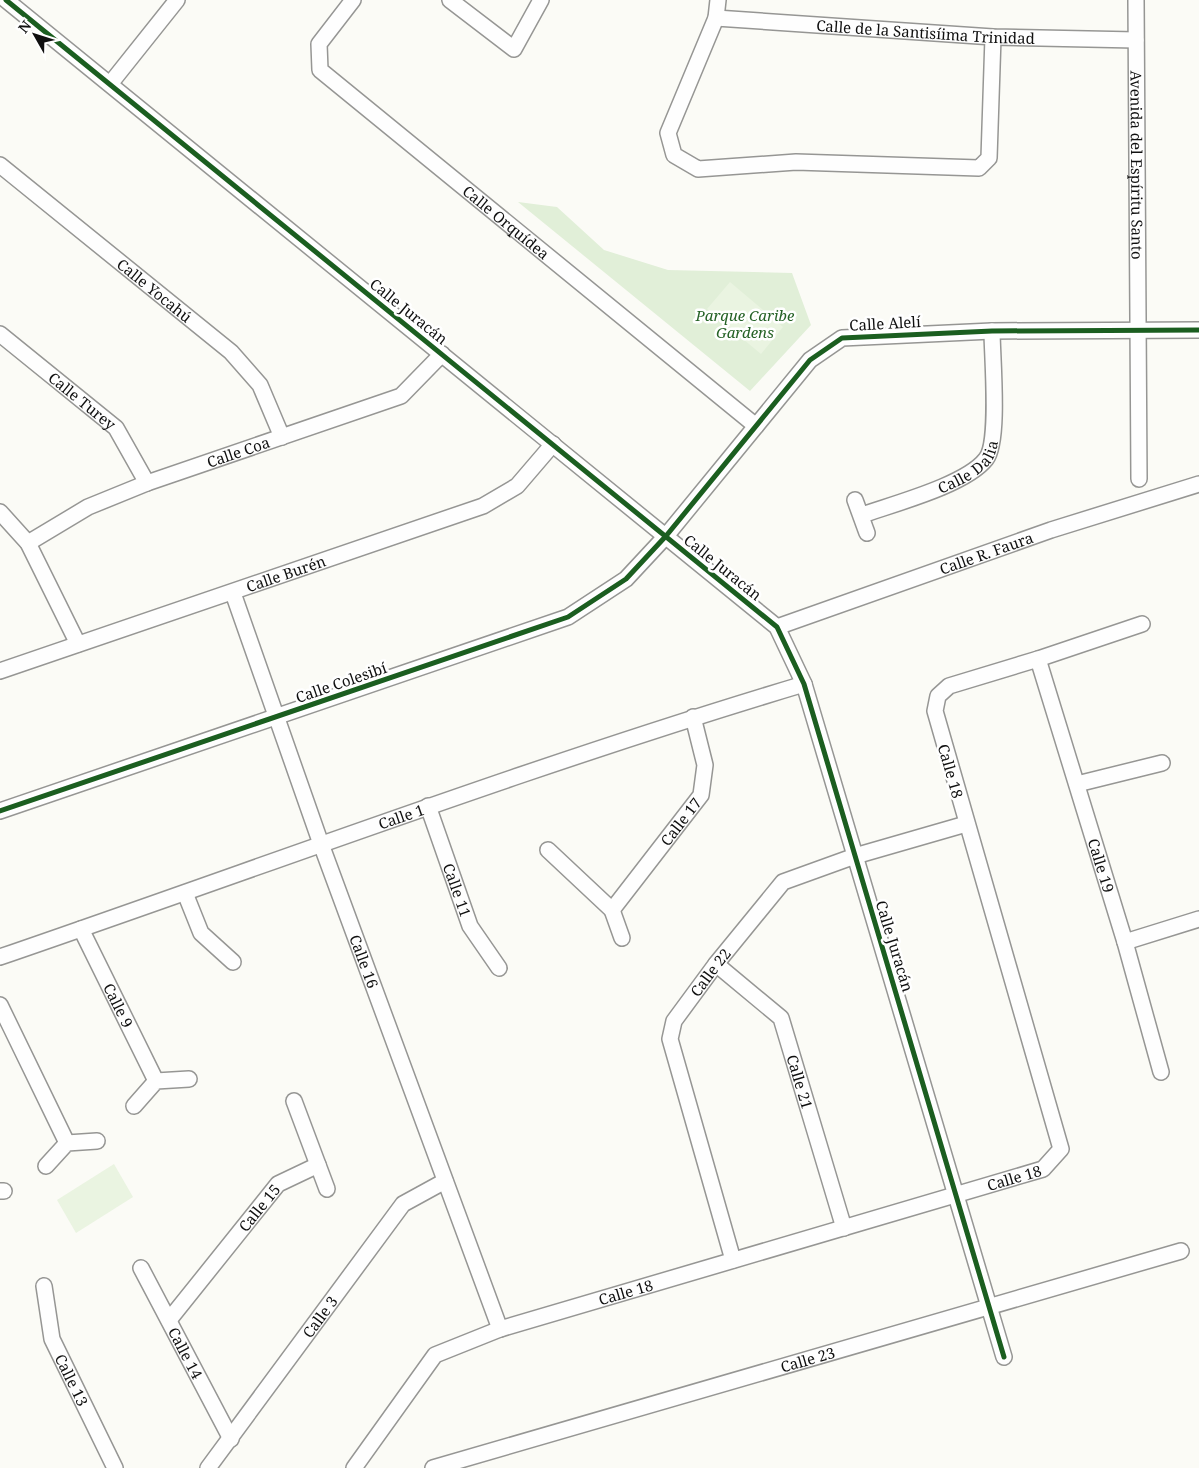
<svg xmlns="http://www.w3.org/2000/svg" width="1199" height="1468" viewBox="0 0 1199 1468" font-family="'Noto Serif',serif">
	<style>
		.green { fill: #e1efd8 }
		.pitch { fill: #eaf4e1 }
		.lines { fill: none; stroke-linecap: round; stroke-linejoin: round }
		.street-casing { stroke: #969694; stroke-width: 18 }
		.street { stroke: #fefefe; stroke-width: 15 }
		.cycleway-casing { stroke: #fff; stroke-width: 8 }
		.cycleway { stroke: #1b5e20; stroke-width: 5 }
		.labels { text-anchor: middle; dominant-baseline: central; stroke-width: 5; stroke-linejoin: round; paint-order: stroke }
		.street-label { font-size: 15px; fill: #101010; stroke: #fff }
		.park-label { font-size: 15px; font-style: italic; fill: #256226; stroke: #fff }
	</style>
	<rect width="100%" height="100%" fill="#fbfbf6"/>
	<path class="green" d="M 518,202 L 557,207 L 604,250 L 668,270 L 792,273 L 811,325 L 750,391 Z"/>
	<g class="pitch">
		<path d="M 730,282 L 783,327 L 761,354 L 707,309 Z"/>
		<path d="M 114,1164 L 133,1197 L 76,1233 L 57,1200 Z"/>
	</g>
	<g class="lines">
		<defs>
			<g id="street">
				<path d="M 6,0 L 777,627 L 804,684 L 1004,1357"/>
				<path id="s1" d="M 353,0 L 319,44 L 320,70 L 756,426"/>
				<path d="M 450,0 L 514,49 L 541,0"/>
				<path d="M 718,0 L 716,18 L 668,133 L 674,155 L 698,169 L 796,162 L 979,168 L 989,158 L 993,37"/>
				<path id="s2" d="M 1136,0 L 1139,479"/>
				<path id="s3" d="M 716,18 L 993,37 L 1136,40"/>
				<path d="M 110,84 L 177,0"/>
				<path id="s4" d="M 0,165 L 231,352 L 260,385 L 282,437"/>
				<path id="s5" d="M 0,334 L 116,428 L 147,483"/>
				<path d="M 855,500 L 867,533"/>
				<path d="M 0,512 L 28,543 L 78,644"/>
				<path id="s6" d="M 862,515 C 893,504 966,485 986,459 C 1000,442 992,356 992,331"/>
				<path id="s7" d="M 28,543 L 88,507 L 147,483 L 401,396 L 442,354"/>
				<path id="s8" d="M 233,593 L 321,844 L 500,1329"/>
				<path id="s9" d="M 777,627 L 1051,530 L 1199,484"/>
				<path id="s10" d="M 1038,659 L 1125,942 L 1161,1072"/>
				<path id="s11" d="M 0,671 L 483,506 L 517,486 L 553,444"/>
				<path d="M 1077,784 L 1162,763"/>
				<path id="s12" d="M 428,806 L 470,926 L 499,968"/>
				<path d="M 0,811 L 568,617 L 626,579 L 666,536 L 810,360 L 842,338 L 992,331 L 1199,330"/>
				<path d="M 548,850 L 612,910 L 622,938"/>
				<path d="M 185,893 L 201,933 L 233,962"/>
				<path id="s13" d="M 612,910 L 701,795 L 705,765 L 693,717"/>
				<path id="s14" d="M 81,929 L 156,1081"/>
				<path d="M 1125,942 L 1199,919"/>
				<path id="s15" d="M 0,957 C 268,865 533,765 804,684"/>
				<path id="s16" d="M 716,964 L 781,1018 L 844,1228"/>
				<path d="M 0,1005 L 67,1143"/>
				<path d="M 294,1101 L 327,1189"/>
				<path d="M 134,1106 L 156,1081 L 189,1079"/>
				<path d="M 46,1166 L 67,1143 L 97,1141"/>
				<path d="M 0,1191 L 4,1191"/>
				<path id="s17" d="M 733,1260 L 670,1039 L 674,1021 L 716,964 L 783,882 L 855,856 L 966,824"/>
				<path id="s18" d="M 141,1268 L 231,1439"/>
				<path id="s19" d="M 44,1286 L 52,1339 L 115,1468"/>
				<path id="s20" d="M 169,1320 L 278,1184 L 318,1165"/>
				<path id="s21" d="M 208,1468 L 403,1204 L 445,1181"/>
				<path id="s22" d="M 354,1468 L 435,1355 L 500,1329 L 1043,1169 L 1061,1149 L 935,711 L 938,696 L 949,686 L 1038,659 L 1142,624"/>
				<path id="s23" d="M 433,1468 L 1181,1251"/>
			</g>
		</defs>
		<use href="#street" class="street-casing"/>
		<use href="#street" class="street"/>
		<defs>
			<g id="cycleway">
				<path d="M 6,0 L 777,627 L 804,684 L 1004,1357"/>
				<path d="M 0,811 L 568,617 L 626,579 L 666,536 L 810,360 L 842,338 L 992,331 L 1199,330"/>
			</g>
		</defs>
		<use href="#cycleway" class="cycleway-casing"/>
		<use href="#cycleway" class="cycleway"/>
	</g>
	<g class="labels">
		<g class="street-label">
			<text stroke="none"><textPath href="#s3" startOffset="210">Calle de la Santisíima Trinidad</textPath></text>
			<text stroke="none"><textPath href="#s2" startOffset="165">Avenida del Espíritu Santo</textPath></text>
			<text stroke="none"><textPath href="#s1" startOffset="322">Calle Orquídea</textPath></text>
			<text stroke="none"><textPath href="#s4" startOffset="199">Calle Yocahú</textPath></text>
			<text transform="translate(409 311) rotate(39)">Calle Juracán</text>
			<text transform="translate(885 323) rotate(-3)">Calle Alelí</text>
			<text stroke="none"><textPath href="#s5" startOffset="106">Calle Turey</textPath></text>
			<text stroke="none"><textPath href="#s7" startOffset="230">Calle Coa</textPath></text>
			<text stroke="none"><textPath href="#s6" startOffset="119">Calle Dalia</textPath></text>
			<text stroke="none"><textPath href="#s9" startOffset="222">Calle R. Faura</textPath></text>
			<text transform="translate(723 567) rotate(39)">Calle Juracán</text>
			<text stroke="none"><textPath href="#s11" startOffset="302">Calle Burén</textPath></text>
			<text transform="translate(341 682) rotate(-19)">Calle Colesibí</text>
			<text transform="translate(951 771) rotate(74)">Calle 18</text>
			<text stroke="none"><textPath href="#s15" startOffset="425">Calle 1</textPath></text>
			<text stroke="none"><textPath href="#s13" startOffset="112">Calle 17</textPath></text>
			<text stroke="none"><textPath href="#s10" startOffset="216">Calle 19</textPath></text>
			<text stroke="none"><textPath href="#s12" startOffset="89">Calle 11</textPath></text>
			<text transform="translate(895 946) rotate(73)">Calle Juracán</text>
			<text stroke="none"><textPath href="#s8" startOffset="391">Calle 16</textPath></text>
			<text stroke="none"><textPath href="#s17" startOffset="309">Calle 22</textPath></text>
			<text stroke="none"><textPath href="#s14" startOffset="85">Calle 9</textPath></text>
			<text stroke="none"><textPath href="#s16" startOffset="151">Calle 21</textPath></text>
			<text stroke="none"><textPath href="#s22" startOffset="745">Calle 18</textPath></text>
			<text stroke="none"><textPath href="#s20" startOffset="144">Calle 15</textPath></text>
			<text stroke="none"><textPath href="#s22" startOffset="340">Calle 18</textPath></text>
			<text stroke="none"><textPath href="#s21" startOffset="188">Calle 3</textPath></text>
			<text stroke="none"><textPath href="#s18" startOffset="96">Calle 14</textPath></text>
			<text stroke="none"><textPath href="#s23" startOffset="390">Calle 23</textPath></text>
			<text stroke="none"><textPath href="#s19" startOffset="99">Calle 13</textPath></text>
		</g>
		<g class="park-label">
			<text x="745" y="315">Parque Caribe<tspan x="745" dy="17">Gardens</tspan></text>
		</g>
	</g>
	<g transform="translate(35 35) rotate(309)" stroke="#ffffff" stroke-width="4" paint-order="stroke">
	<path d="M0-4L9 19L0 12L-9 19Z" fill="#101010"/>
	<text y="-8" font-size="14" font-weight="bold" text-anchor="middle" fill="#101010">N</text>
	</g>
</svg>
